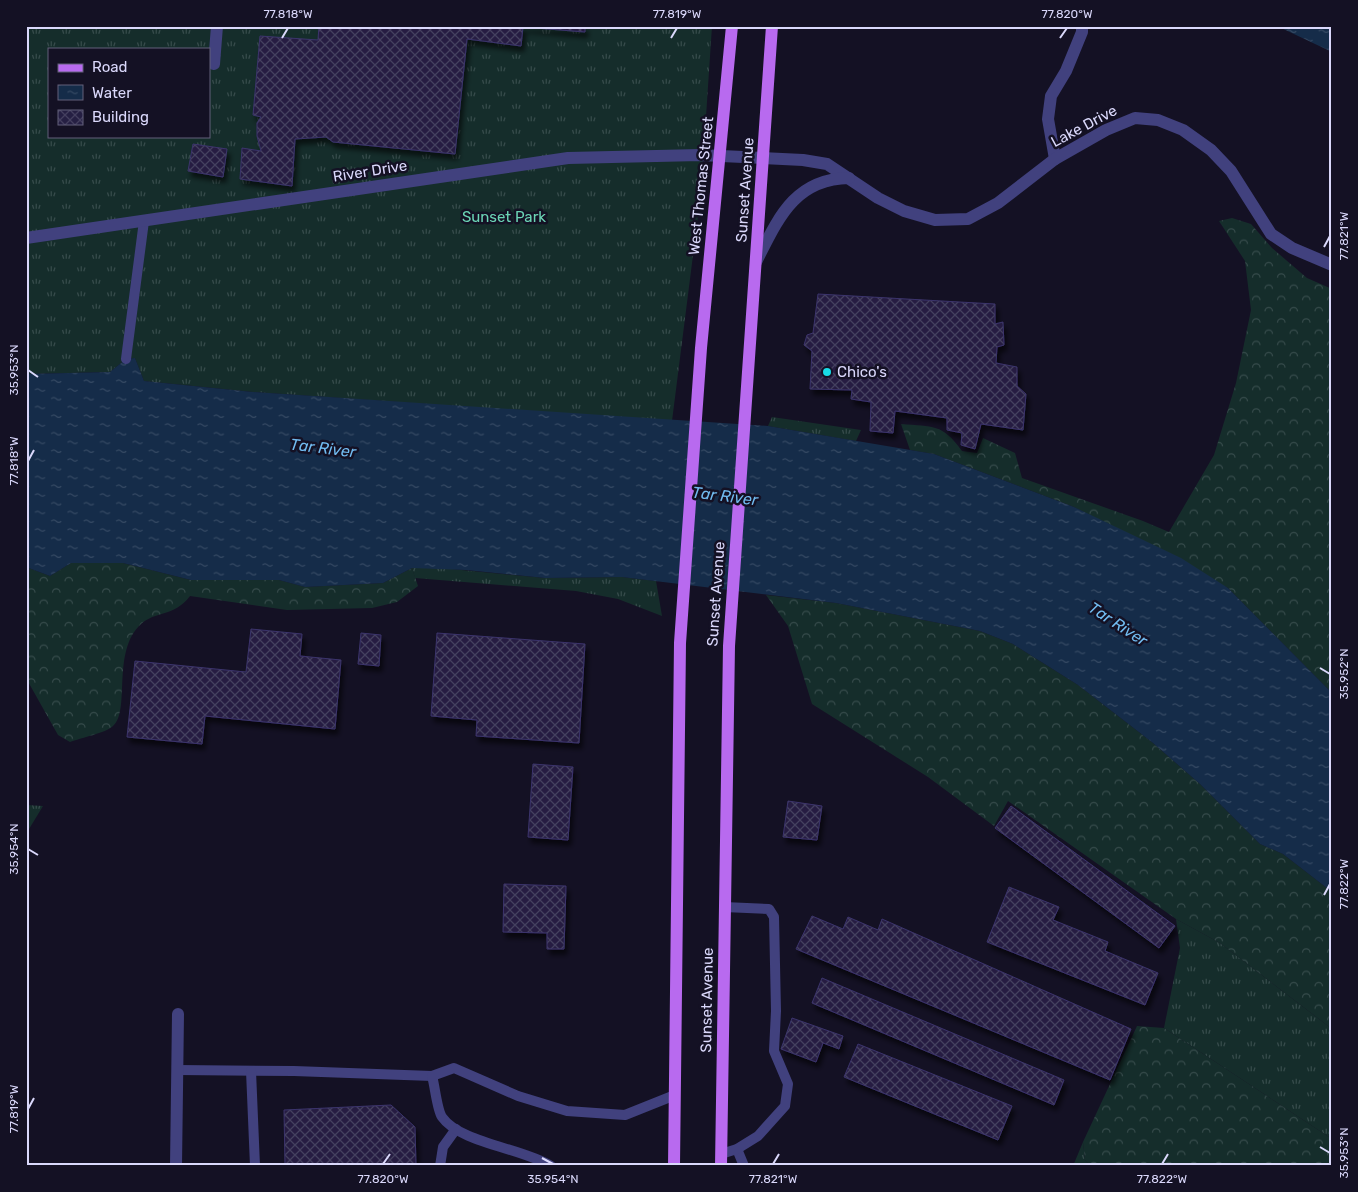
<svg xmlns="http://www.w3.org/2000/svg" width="1358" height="1192" viewBox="0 0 1358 1192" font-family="Rubik,sans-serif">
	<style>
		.grass { fill: url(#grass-tufts); fill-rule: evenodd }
		.forest { fill: url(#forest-crowns) }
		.water { fill: url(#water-ripples) }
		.building { fill: url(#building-cross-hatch); stroke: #3c346c; filter: url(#shadow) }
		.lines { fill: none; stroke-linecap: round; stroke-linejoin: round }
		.lane { stroke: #41417e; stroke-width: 10 }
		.street { stroke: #41417e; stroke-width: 12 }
		.primary { stroke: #b86aef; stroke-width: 12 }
		.ticks { fill: none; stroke: #dad8fb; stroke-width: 2 }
		.poi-dot { fill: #18dbe7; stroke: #141124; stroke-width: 2 }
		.labels { text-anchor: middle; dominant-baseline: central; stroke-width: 5; stroke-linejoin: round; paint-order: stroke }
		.street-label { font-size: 15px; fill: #dad8fb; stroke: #141124 }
		.park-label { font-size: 15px; fill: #6bd4b5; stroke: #141124 }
		.poi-label { font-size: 15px; fill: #dad8fb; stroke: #141124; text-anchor: start }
		.water-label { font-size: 16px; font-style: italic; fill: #71bbf0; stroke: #141124 }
		.neatline { fill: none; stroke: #dad8fb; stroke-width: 2 }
		.ticks-label { font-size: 12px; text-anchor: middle; fill: #dad8fb }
	</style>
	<defs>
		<pattern id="grass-tufts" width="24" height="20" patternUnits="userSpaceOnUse" patternTransform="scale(1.25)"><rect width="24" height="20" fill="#152d2b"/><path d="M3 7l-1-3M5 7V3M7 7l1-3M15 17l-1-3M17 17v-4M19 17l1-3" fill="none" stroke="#364b4b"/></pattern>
		<pattern id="forest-crowns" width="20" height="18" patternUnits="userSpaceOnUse" patternTransform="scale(1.25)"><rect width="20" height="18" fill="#152d2b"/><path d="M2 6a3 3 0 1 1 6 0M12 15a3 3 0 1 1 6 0" fill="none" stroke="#364b4b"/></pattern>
		<pattern id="water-ripples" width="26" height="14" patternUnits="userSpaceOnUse" patternTransform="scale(1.25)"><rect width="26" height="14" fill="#152c49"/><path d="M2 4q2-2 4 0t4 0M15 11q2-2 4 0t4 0" fill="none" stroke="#364a64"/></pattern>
		<pattern id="building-cross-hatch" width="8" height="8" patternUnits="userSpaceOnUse" patternTransform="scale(1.25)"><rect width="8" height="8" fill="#251f43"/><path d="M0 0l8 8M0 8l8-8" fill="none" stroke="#443f5f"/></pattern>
		<filter id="shadow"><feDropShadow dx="3" dy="5.5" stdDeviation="2.5" flood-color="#0009"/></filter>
	</defs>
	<rect width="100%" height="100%" fill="#141124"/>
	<g class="grass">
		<path d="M 26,26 L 712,26 L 701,192 L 672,421 L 253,392 L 144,381 L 135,358 L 126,359 L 110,372 L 26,374 ZM 49,49 L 209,49 L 209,136 L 49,136 Z"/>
		<path d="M 772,417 L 861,430 L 856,441 L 768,426 Z"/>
		<path d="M 412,568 L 441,568 L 545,578 L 622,577 L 656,581 L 662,616 L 618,599 L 576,591 L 415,578 Z"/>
		<path d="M 26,805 L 43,806 L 26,834 Z"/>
		<path d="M 1176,919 L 1220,943 L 1332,1029 L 1332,1139 L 1164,1028 L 1180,948 Z"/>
		<path d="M 1083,1142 L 1085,1160 L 1090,1166 L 1073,1166 Z"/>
	</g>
	<g class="forest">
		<path d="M 1232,218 L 1251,224 L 1272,248 L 1307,278 L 1332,289 L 1332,693 L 1228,588 L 1074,507 L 934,454 L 910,450 L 901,424 C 933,427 942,423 962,451 L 977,453 L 983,438 L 1015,453 L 1022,478 L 1143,521 L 1169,532 L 1214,455 L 1236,383 L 1251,310 L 1245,261 L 1219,221 Z"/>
		<path d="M 71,563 L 123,563 L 191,580 L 279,580 L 305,587 L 383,583 L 412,568 L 418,586 L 397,602 L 372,608 L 287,610 L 190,596 C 174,617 155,611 141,624 C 111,651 131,711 113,726 C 106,733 80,738 70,742 L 58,735 L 26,678 L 26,567 L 50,576 Z"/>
		<path d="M 766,595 L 836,603 L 980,631 L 1013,644 L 1078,685 L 1153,743 L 1200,784 L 1260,844 L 1283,854 L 1332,892 L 1332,1029 L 1220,943 L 1176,919 L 1008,801 L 994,826 L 928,777 L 812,704 L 788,626 Z"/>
		<path d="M 1137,1026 L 1164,1028 L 1332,1139 L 1332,1166 L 1090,1166 L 1085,1160 L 1083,1142 Z"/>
	</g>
	<g class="water">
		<path d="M 1277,26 L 1332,26 L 1332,52 Z"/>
		<path d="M 135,358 L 144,381 L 253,392 L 768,426 L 934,454 L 1074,507 L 1181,558 L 1228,588 L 1332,693 L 1332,892 L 1283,854 L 1260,844 L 1200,784 L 1153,743 L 1078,685 L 1013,644 L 980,631 L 836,603 L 622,577 L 545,578 L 466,570 L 412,568 L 383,583 L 305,587 L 279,580 L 191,580 L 123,563 L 71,563 L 50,576 L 26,567 L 26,374 L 110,372 L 126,359 Z"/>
	</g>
	<g class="building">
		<path d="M 319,26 L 585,26 L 585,32 L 523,27 L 521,46 L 467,39 L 455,154 L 333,142 L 326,137 L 295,139 L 292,186 L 240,179 L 242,148 L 261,151 L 257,136 L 257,123 L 261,117 L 253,115 L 260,36 L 318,40 Z"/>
		<path d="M 193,144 L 227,149 L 223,177 L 188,171 Z"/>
		<path d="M 818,294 L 995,304 L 995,324 L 1003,322 L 1004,345 L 997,347 L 996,363 L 1017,367 L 1017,386 L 1026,394 L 1023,430 L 981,424 L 975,449 L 961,445 L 962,433 L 947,430 L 947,418 L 895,411 L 893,433 L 870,431 L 871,402 L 851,399 L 852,390 L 810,389 L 812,351 L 804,345 L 807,335 L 813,333 Z"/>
		<path d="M 251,629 L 302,634 L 300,656 L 341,660 L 335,729 L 205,716 L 202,744 L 127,737 L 135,661 L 246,672 Z"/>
		<path d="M 361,633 L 381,635 L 379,666 L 358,664 Z"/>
		<path d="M 437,633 L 585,644 L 579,743 L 476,736 L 477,720 L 431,716 Z"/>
		<path d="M 533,764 L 573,767 L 568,840 L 528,837 Z"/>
		<path d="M 788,801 L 822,806 L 817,840 L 783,837 Z"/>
		<path d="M 1011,806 L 1175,926 L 1159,948 L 995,828 Z"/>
		<path d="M 504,884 L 566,886 L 564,949 L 547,949 L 547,933 L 503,932 Z"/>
		<path d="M 1009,887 L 1059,907 L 1053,920 L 1108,942 L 1105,951 L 1158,973 L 1145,1005 L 987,942 Z"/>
		<path d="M 812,916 L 843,929 L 848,917 L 878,930 L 882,919 L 1131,1029 L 1110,1080 L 796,949 Z"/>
		<path d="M 822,978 L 1064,1080 L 1054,1105 L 812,1003 Z"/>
		<path d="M 792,1018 L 843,1036 L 839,1049 L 823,1043 L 816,1062 L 781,1049 Z"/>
		<path d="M 858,1044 L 1012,1106 L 998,1140 L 844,1077 Z"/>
		<path d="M 391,1105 L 415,1127 L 416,1166 L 285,1166 L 284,1110 Z"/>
	</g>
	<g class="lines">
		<g class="lane">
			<path d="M 126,359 L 144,221"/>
			<path d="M 177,1070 L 294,1071 L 432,1076"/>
			<path d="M 251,1071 L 255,1166"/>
			<path d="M 737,1149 L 744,1166"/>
			<path d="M 721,1154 L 737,1149 L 758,1136 L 785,1106 L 788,1084 L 774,1051 L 776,1011 L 774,917 L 769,909 L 724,907"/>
			<path d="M 440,1166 L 443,1147 L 456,1129"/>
			<path d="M 551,1166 C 522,1148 460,1143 442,1117 C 437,1110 435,1086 432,1076 L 454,1068 L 518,1096 L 567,1111 L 625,1115 L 675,1095"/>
		</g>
		<g class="street">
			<path d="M 214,64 L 217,26"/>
			<path d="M 1055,159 L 1048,119 L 1051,96 L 1066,71 L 1082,32 L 1082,26"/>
			<path d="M 26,238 L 568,158 L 700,155 L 803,160 L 827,164 L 878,198 L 904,211 L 935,220 L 968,219 L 998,203 L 1055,159 L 1106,130 L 1135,118 L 1158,120 L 1183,130 L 1211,150 L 1231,171 L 1271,234 L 1292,248 L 1332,265"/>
			<path d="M 756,262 C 778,219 794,179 849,178"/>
			<path d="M 176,1166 L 178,1014"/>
		</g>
		<g class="primary">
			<path d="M 674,1166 L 680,643 L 701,348 L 732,26"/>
			<path d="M 721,1166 L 729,646 L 772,26"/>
		</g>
	</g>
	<path class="ticks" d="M 282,38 L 288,28M 671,38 L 677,28M 1060,38 L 1067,28M 1324,247 L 1330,236M 28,370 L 38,377M 28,461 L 34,450M 1320,668 L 1330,674M 28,849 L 38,855M 1324,895 L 1330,884M 28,1109 L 34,1098M 1320,1147 L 1330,1153M 542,1158 L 553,1164M 383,1164 L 390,1154M 773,1164 L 779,1154M 1162,1164 L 1168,1154"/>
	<circle class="poi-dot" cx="827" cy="372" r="5"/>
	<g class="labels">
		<g class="street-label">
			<text transform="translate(1084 126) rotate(-28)">Lake Drive</text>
			<text transform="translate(370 171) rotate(-9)">River Drive</text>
			<text transform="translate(701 186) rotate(-84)">West Thomas Street</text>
			<text transform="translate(745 190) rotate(-86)">Sunset Avenue</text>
			<text transform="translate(716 594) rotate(-86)">Sunset Avenue</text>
			<text transform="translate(707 1000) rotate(-89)">Sunset Avenue</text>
		</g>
		<g class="park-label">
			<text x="504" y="217">Sunset Park</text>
		</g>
		<g class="poi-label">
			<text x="837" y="372">Chico's</text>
		</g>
		<g class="water-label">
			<text transform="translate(323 448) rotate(7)">Tar River</text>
			<text transform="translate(725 496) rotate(7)">Tar River</text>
			<text transform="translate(1118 624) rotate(33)">Tar River</text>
		</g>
	</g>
	<rect width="1358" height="1192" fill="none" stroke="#141124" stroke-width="55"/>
	<rect x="48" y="48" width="162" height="90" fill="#141124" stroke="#63617a"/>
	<rect x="58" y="64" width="25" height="8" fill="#b86aef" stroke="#63617a"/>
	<text x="92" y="72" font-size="15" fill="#dad8fb">Road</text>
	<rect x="58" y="85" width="25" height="15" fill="url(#water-ripples)" stroke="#63617a"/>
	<text x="92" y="98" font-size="15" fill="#dad8fb">Water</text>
	<rect x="58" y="110" width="25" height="15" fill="url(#building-cross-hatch)" stroke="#63617a"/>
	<text x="92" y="122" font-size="15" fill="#dad8fb">Building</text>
	<rect x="28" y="28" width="1302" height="1136" class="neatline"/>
	<g class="ticks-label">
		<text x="288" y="18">77.818°W</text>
		<text x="677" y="18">77.819°W</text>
		<text x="1067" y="18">77.820°W</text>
		<text transform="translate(1344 236) rotate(-90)" y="4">77.821°W</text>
		<text transform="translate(14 370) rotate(-90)" y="4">35.953°N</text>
		<text transform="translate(14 461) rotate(-90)" y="4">77.818°W</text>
		<text transform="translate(1344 674) rotate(-90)" y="4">35.952°N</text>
		<text transform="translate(14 849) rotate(-90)" y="4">35.954°N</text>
		<text transform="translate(1344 884) rotate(-90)" y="4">77.822°W</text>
		<text transform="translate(14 1109) rotate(-90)" y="4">77.819°W</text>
		<text transform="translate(1344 1153) rotate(-90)" y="4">35.953°N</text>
		<text x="383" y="1183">77.820°W</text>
		<text x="553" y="1183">35.954°N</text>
		<text x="773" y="1183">77.821°W</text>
		<text x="1162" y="1183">77.822°W</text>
	</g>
</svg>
